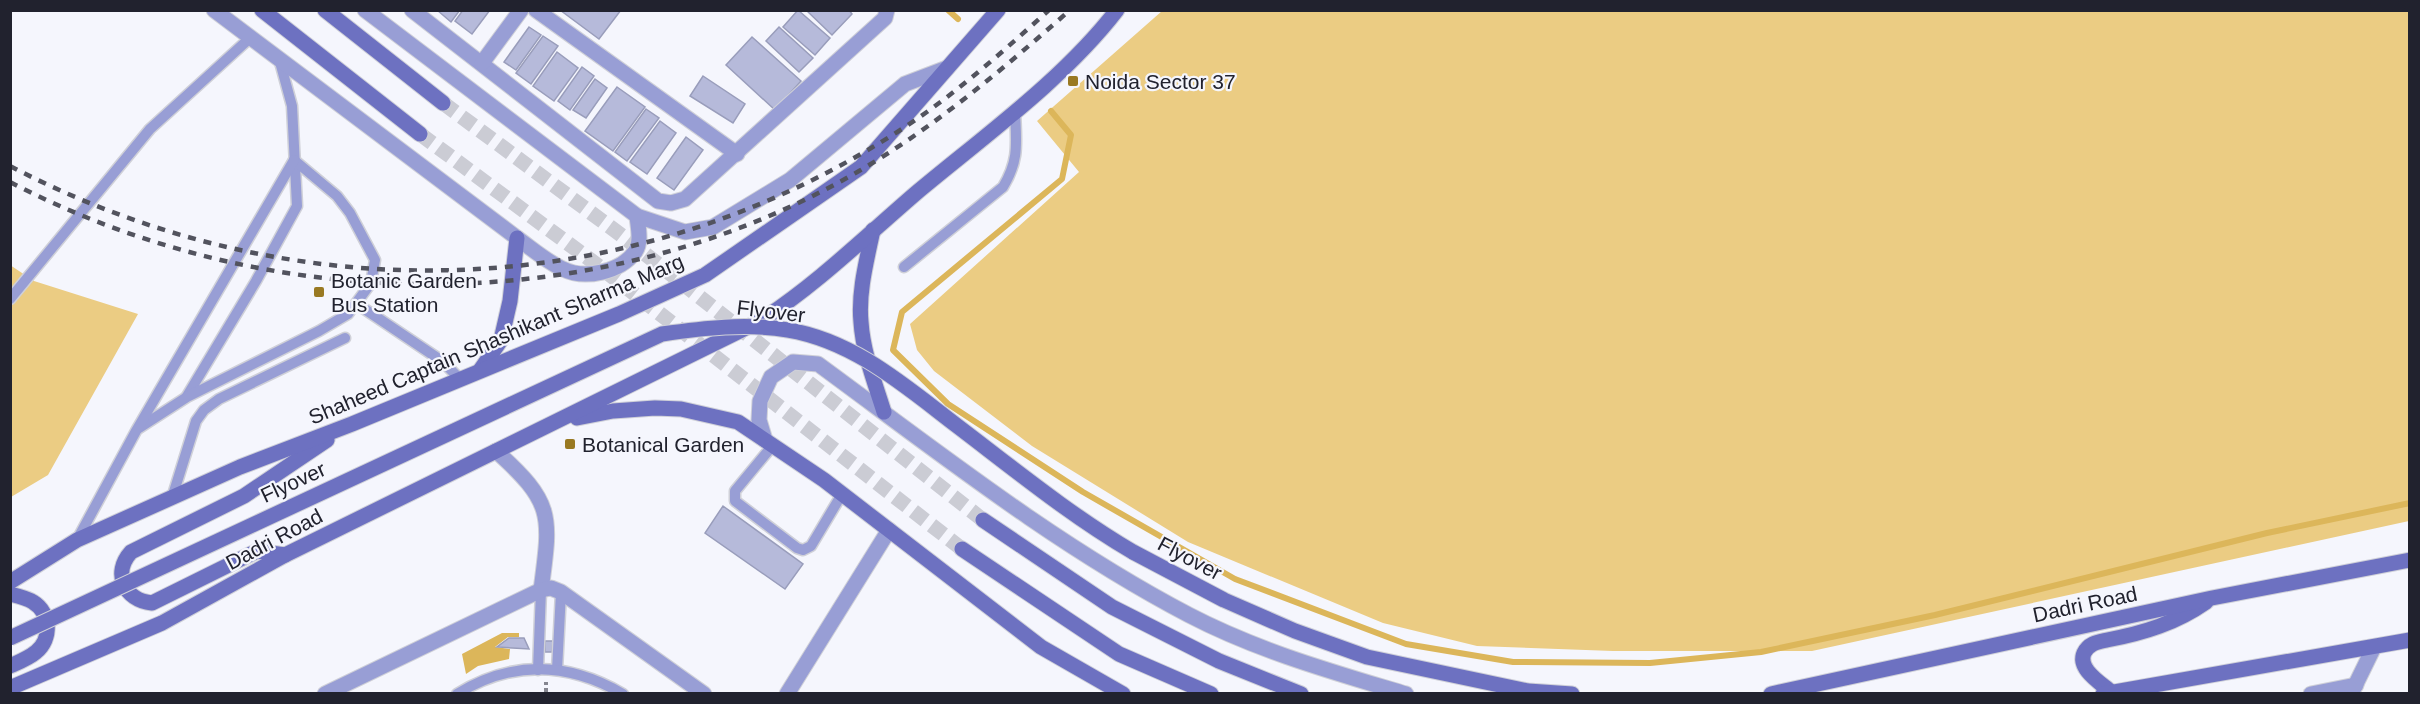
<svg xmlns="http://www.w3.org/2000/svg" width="2420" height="704" viewBox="0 0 2420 704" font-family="Arial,sans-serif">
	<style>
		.green { fill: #ebcc83 }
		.water { fill: #dcb65a }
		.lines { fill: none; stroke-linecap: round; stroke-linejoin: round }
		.stream { stroke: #dcb65a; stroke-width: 6 }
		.building { fill: #b6bada; stroke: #999dbb; stroke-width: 1.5 }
		.secondary-tunnel { stroke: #cbccd4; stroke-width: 15; stroke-dasharray: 15 8; stroke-linecap: butt }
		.service-casing { stroke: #cfd0d8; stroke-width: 13 }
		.minor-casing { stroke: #cfd0d8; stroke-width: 17 }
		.tertiary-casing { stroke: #cfd0d8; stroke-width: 17 }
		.secondary-casing { stroke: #cfd0d8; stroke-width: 17 }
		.path { stroke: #858690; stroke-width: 4; stroke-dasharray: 6 3; stroke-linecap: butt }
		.service { stroke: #989ed5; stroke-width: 10 }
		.minor { stroke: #989ed5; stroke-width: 15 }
		.tertiary { stroke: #989ed5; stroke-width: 15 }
		.secondary { stroke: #6d71c1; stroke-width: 15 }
		.rail { stroke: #52535e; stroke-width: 4.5; stroke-dasharray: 8 8; stroke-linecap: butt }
		.secondary-bridge-casing { stroke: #cfd0d8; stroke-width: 17; stroke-linecap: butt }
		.secondary-bridge { stroke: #6d71c1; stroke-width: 15 }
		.poi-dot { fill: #997922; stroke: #f5f6fd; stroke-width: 2 }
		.labels { text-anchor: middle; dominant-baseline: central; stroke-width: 4.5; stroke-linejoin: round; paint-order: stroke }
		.poi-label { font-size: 21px; fill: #21222e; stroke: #f5f6fd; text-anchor: start }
		.street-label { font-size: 21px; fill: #21222e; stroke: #f5f6fd }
	</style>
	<rect width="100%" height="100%" fill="#f5f6fd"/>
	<g class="green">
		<path d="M 1162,11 L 2409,11 L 2409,521 L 1812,651 L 1613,651 L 1477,646 L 1383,623 L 1188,542 L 1032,446 L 934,371 L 917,350 L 910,324 L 1079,172 L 1037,121 Z"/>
		<path d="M 10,265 L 34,281 L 138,314 L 48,475 L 11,497 Z"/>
	</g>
	<path class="water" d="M 502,633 L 519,633 L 519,637 L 508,637 L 495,647 L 510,649 L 509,659 L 478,666 L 466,674 L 462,654 Z"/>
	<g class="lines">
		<g class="stream">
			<path d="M 948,10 L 958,19"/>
			<path d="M 1051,111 L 1071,135 L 1062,179 L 902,312 L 893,350 L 948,404 L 1083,492 L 1235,579 L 1406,644 L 1513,662 L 1650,663 L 1761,652 L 1935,615 L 2267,533 L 2410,503"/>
		</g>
	</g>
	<g class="building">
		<path d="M 437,10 L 460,10 L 451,22 Z"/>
		<path d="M 463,10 L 490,10 L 472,34 L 455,21 Z"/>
		<path d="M 560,10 L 621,10 L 599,39 Z"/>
		<path d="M 798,10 L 830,38 L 815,55 L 783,27 Z"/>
		<path d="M 806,10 L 849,10 L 852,14 L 832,35 Z"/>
		<path d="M 529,27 L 541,35 L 516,70 L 504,62 Z"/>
		<path d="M 779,27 L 813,58 L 799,72 L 766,41 Z"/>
		<path d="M 543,36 L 558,46 L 531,84 L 516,73 Z"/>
		<path d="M 752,37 L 801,81 L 775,110 L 726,65 Z"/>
		<path d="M 557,52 L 578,68 L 554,101 L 533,86 Z"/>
		<path d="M 582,67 L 594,76 L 570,110 L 558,101 Z"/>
		<path d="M 703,76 L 745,104 L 733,123 L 690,96 Z"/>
		<path d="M 595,79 L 607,88 L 586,118 L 573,110 Z"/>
		<path d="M 617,87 L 645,107 L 613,151 L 585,131 Z"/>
		<path d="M 646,109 L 659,118 L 627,161 L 615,152 Z"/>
		<path d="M 660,121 L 676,133 L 647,174 L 630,162 Z"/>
		<path d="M 686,137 L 703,150 L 674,190 L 657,178 Z"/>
		<path d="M 723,506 L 803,564 L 785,589 L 705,533 Z"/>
		<path d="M 509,638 L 524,638 L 529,649 L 497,647 Z"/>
		<path d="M 545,641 L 553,641 L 552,652 L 545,652 Z"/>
	</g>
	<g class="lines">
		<g class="secondary-tunnel">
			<path d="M 443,103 L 621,235 L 983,520"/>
			<path d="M 420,134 L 600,267 L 962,549"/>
		</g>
		<defs>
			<g id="service">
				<path d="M 904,267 L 1003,187 C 1020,159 1016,142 1015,110"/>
				<path d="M 10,299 L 150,129 L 250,38"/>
				<path d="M 357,304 L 442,361 L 460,379"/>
				<path d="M 187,396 L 256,281 L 297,206 L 292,106 L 280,62"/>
				<path d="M 139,428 L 187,397 L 319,331 L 348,314 L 371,283 L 375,260 L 350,213 L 337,196 L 294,160"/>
				<path d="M 773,445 L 735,491 L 735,501 L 797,548 L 803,550 L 811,546 L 842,494"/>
				<path d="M 172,498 L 196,421 L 204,410 L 219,399 L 345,338"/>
				<path d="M 77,540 L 136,431 L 294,160"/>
				<path d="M 538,670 L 541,590"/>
				<path d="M 557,670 L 561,592"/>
				<path d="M 457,694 C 512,660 568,662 623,694"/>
			</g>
			<g id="minor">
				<path d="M 412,10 L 658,201 L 671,203 L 685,199 L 885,18 L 887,10"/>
				<path d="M 536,10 L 737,154"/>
				<path d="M 482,63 L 521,10"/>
				<path d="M 496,451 C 554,503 551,515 541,590"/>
				<path d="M 325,694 L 541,590 L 551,588 L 561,592 L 704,694"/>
				<path d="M 787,694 L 889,530"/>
				<path d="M 2311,694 L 2356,685"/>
				<path d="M 2351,694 L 2374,647"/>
			</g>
			<g id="tertiary">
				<path d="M 214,10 L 517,238 C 531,248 547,262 563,269 C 585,280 620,272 635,252 C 642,242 638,227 637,216"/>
				<path d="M 365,10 L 637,216 L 685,232 L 713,227 L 790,180 L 905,84 L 947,68"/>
				<path d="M 765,440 L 759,420 L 760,401 L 771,377 L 793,362 L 818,364 C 938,452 1057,546 1189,615 C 1258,651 1333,672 1406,694"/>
			</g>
			<g id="secondary">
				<path d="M 262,10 L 420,134"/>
				<path d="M 325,10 L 443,103"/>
				<path d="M 873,230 C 867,259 858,292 861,322 C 863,353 875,383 884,412"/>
				<path d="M 481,369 L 501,340 L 510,301 L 517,238"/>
				<path d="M 577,418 L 613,411 L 655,408 L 681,409 L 738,422 L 824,480 L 1041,647 L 1123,694"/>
				<path d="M 983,520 L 1112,607 L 1219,661 L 1301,694"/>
				<path d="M 962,549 L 1119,654 L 1211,694"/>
				<path d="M 1133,552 L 1224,600 L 1295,631 L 1367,657 L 1528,691 L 1572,694"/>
				<path d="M 285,555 L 257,551 L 152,603 C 124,600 112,573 131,552 L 244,496 L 327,440"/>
				<path d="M 10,582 L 77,540 L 240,467 L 352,424 L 619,314 L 705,275 L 861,167 L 998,10"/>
				<path d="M 10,594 C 18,596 27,598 33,602 C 51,613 52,639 36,652 C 29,658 19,662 10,666"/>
				<path d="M 10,688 L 162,623 L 285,555 L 760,321 C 816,285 865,237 915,194 C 983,137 1063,80 1117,10"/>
				<path d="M 2111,692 C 2101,683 2077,669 2084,653 C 2089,643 2098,642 2107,640 C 2144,633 2176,623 2206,602"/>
				<path d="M 1771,694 L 2212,598 L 2410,560"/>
				<path d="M 2103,694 L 2410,640"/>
			</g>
		</defs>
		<use href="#service" class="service-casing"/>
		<use href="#minor" class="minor-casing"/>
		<use href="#tertiary" class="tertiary-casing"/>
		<use href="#secondary" class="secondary-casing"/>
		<path class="path" d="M 546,694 L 546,682"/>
		<use href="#service" class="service"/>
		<use href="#minor" class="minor"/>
		<use href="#tertiary" class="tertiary"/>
		<use href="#secondary" class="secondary"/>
		<g class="rail">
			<path d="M 10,166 C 293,314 623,306 894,134 C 950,99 999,55 1049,10"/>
			<path d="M 10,182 C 273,319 601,321 859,171 C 936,126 1003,69 1070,10"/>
		</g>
		<defs>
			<path id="secondary-bridge" d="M 10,638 L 662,334 C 704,328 746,323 788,330 C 854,341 905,386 956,425 C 1014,469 1070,515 1133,552"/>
		</defs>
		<use href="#secondary-bridge" class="secondary-bridge-casing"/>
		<use href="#secondary-bridge" class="secondary-bridge"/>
	</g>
	<g class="poi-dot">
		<rect x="1067" y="75" width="12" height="12" rx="3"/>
		<rect x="313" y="286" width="12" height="12" rx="3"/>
		<rect x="564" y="438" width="12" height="12" rx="3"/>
	</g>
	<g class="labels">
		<g class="poi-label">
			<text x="1085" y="81">Noida Sector 37</text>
			<text x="331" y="280">Botanic Garden<tspan x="331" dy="24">Bus Station</tspan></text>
			<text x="582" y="444">Botanical Garden</text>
		</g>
		<g class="street-label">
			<text transform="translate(771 311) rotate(7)">Flyover</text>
			<text transform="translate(496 339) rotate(-23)">Shaheed Captain Shashikant Sharma Marg</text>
			<text transform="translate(293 482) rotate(-25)">Flyover</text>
			<text transform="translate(274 539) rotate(-28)">Dadri Road</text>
			<text transform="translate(1190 558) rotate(28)">Flyover</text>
			<text transform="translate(2085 604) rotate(-12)">Dadri Road</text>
		</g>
	</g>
	<rect width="2420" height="704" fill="none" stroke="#21222e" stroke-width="24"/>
</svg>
